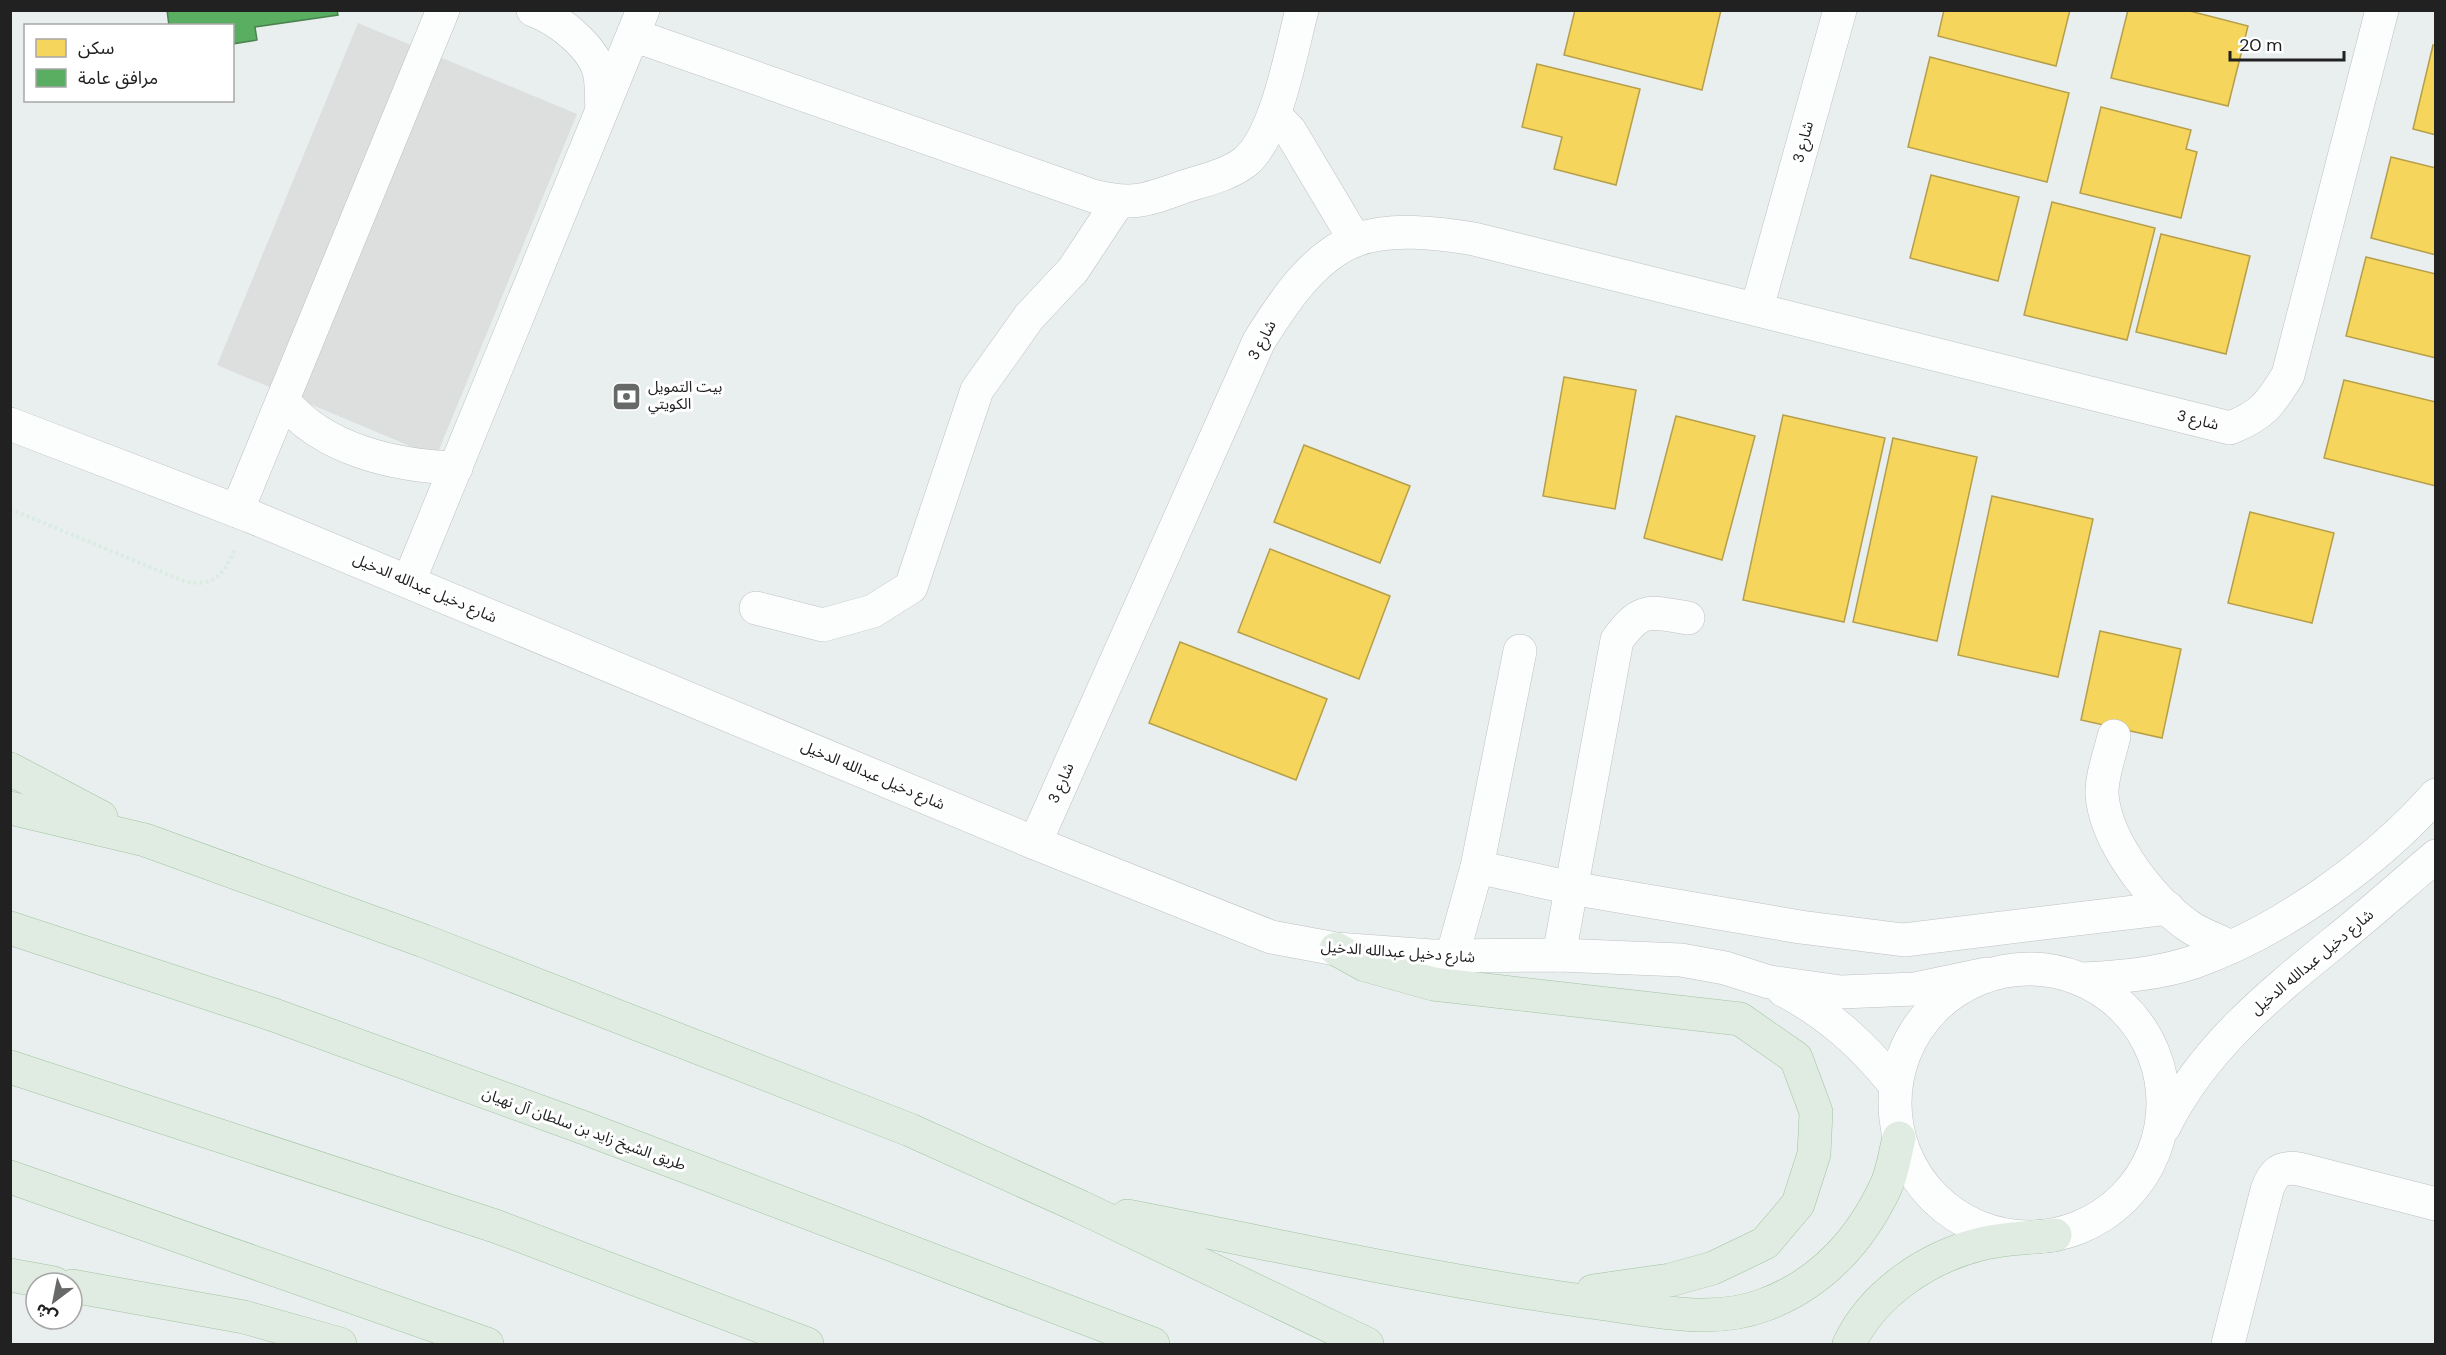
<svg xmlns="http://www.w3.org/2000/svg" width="2446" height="1355" viewBox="0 0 2446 1355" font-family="'DM Sans','Noto Sans Arabic',sans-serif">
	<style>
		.parking { fill: #dddfdf }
		.homes { fill: #f6d55c; stroke: #b69f4a; stroke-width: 1.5 }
		.public { fill: #5aae61; stroke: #49844e; stroke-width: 1.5 }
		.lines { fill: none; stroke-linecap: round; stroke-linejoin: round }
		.minor-casing { stroke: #bec1c1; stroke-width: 34 }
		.highway-casing { stroke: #9fc5a1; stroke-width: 34 }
		.path { stroke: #daece2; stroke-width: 4; stroke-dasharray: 3 3; stroke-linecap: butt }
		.minor { stroke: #fcfdfd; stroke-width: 33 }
		.highway { stroke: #e0ebe1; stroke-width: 33 }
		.labels { text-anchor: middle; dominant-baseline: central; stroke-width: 6; stroke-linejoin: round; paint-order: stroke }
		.street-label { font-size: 15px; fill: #212121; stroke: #fff }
		.poi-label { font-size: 15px; fill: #212121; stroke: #fff; text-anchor: start }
	</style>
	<rect width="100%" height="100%" fill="#e9efef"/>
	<path class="parking" d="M 358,23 L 577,114 L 436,457 L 217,365 Z"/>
	<g class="homes">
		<path d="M 1575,10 L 1721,10 L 1702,90 L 1564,55 Z"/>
		<path d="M 1944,10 L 2070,10 L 2056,66 L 1938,36 Z"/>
		<path d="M 2128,10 L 2186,10 L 2248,26 L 2228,106 L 2111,78 Z"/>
		<path d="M 2433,45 L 2436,46 L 2436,135 L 2413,129 Z"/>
		<path d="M 1930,57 L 2069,93 L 2047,182 L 1908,147 Z"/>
		<path d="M 1537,64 L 1640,89 L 1616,185 L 1554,169 L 1562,137 L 1522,127 Z"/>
		<path d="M 2101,107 L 2191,130 L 2186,149 L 2197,152 L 2181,218 L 2080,193 Z"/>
		<path d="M 2391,157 L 2436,168 L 2436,255 L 2371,238 Z"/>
		<path d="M 1931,175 L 2019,197 L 1998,281 L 1910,258 Z"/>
		<path d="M 2052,202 L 2155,228 L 2127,340 L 2024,315 Z"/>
		<path d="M 2161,234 L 2250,256 L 2226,354 L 2136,332 Z"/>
		<path d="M 2366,257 L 2436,274 L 2436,358 L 2346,336 Z"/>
		<path d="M 1564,377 L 1636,390 L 1615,509 L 1543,496 Z"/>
		<path d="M 2344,380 L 2436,402 L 2436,486 L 2324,458 Z"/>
		<path d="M 1783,415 L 1885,438 L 1844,622 L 1743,600 Z"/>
		<path d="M 1676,416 L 1755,436 L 1722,560 L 1644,538 Z"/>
		<path d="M 1893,438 L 1977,457 L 1937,641 L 1853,622 Z"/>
		<path d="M 1304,445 L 1410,486 L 1380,563 L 1274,522 Z"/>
		<path d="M 1992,496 L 2093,519 L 2058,677 L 1958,655 Z"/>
		<path d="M 2250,512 L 2334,533 L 2312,623 L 2228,603 Z"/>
		<path d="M 1270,549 L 1390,596 L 1359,679 L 1238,632 Z"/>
		<path d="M 2100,631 L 2181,649 L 2162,738 L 2081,720 Z"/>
		<path d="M 1180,642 L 1327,699 L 1296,780 L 1149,723 Z"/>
	</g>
	<path class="public" d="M 167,10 L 337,10 L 338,15 L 255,27 L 257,40 L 232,44 L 232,26 L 169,26 Z"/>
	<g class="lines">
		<defs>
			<g id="minor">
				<path d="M 533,10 C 558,19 596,48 600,76 C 602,87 601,99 602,109"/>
				<path d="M 633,35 L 1093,196 C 1134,206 1147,200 1186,186 C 1205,180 1228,175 1245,162 C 1277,136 1291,51 1302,10"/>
				<path d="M 1274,114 L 1290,131 L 1355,240"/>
				<path d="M 1757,308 L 1840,10"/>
				<path d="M 283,400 C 323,450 395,466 456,468"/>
				<path d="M 10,424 L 250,516 L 1035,843 L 1271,937 L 1336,949 L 1432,956 L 1559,955 L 1681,960 L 1725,968 L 1769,982 L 1841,992 L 1915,989 L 1987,974"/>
				<path d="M 237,511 L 443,10"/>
				<path d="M 409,581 L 643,10"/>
				<path d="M 756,608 L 823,625 L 873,611 L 911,587 L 977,390 L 1029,317 L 1073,270 L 1118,202"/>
				<path d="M 2114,736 C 2110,754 2101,777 2102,795 C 2106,842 2151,900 2190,927 C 2202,935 2218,940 2231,947"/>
				<path d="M 1035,843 L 1259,341 C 1282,304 1313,256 1356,240 C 1391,227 1438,233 1474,239 L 2230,428 C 2263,415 2270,404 2288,375 L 2382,10"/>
				<path d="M 1477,867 L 1571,888 L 1800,927 L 1904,940 L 2168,908"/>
				<path d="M 1559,955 L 1617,640 C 1642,606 1649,612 1688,618"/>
				<path d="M 1452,957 L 1477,867 L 1520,651"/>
				<circle cx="2029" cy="1103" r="134"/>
				<path d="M 2082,979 C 2120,977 2158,974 2194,962 C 2280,932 2376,863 2436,795"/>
				<path d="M 1783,990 C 1829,1014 1863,1045 1895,1085"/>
				<path d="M 2164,1127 C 2204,1046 2273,992 2342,936 C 2374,910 2404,883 2436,856"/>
				<path d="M 2228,1344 L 2267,1190 C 2273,1173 2280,1166 2299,1169 L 2436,1204"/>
			</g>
			<g id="highway">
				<path d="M 10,769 L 101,817"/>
				<path d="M 10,808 L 145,840 L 424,941 L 910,1130 L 1081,1207 L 1367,1344"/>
				<path d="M 10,928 L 274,1015 L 582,1127 L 1153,1344"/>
				<path d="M 1336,949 L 1365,965 L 1433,984 L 1740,1019 L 1796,1058 L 1816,1112 L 1814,1154 L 1798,1204 L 1765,1243 L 1713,1268 L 1670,1280 L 1593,1291"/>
				<path d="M 10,1067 L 495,1226 L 807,1344"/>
				<path d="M 10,1177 L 487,1344"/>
				<path d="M 1127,1216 C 1283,1246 1440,1282 1598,1303 C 1651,1310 1712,1325 1764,1305 C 1821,1284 1861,1240 1886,1186 C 1893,1171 1895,1153 1899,1138"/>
				<path d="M 10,1275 L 54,1283"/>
				<path d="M 72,1286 L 244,1317 L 340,1344"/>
				<path d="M 1849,1344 C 1873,1294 1927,1257 1981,1244 C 2005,1238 2031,1238 2055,1235"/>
			</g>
		</defs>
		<use href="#minor" class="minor-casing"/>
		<use href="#highway" class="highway-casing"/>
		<path class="path" d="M 10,509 L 186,582 C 216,586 223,575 235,549"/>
		<use href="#minor" class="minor"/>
		<use href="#highway" class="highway"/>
	</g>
	<defs>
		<symbol id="bank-square" viewBox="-11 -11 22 22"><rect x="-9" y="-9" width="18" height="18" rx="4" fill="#676969" stroke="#fff"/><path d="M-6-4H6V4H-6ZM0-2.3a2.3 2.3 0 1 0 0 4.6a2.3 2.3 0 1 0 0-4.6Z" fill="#fff"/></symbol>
	</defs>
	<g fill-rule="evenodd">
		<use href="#bank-square" x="610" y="380" width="33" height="33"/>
	</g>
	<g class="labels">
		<g class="street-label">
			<text transform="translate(1803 142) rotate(-75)">شارع 3</text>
			<text transform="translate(1262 340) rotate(-62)">شارع 3</text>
			<text transform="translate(2198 420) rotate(14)">شارع 3</text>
			<text transform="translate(425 588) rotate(23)">شارع دخيل عبدالله الدخيل</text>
			<text transform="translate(873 775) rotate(23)">شارع دخيل عبدالله الدخيل</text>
			<text transform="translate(1061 783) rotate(-66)">شارع 3</text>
			<text transform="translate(1398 952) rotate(4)">شارع دخيل عبدالله الدخيل</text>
			<text transform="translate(2312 962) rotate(-40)">شارع دخيل عبدالله الدخيل</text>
			<text transform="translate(584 1129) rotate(20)">طريق الشيخ زايد بن سلطان آل نهيان</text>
		</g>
		<g class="poi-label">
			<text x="648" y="387">بيت التمويل<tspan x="648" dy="17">الكويتي</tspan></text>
		</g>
	</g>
	<rect width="2446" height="1355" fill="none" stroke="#212121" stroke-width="24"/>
	<rect x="24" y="24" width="210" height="78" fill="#ffffff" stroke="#a6a6a6" stroke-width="1.5"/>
	<rect x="36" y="39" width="30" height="18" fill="#f6d55c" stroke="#a6a6a6" stroke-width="1.5"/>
	<text x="78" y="54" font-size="18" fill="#212121">سكن</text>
	<rect x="36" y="69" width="30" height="18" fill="#5aae61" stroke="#a6a6a6" stroke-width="1.5"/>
	<text x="78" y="84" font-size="18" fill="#212121">مرافق عامة</text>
	<g transform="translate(54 1301) rotate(212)"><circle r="28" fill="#ffffff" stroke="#a6a6a6" stroke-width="1.5"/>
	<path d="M0-4.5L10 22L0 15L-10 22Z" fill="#676969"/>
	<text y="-9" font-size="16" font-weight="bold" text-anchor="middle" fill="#212121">ش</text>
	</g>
	<path d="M2230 51v9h114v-9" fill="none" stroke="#212121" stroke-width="3"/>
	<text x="2239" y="51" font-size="18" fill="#212121" stroke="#ffffff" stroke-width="4.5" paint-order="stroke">20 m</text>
</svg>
